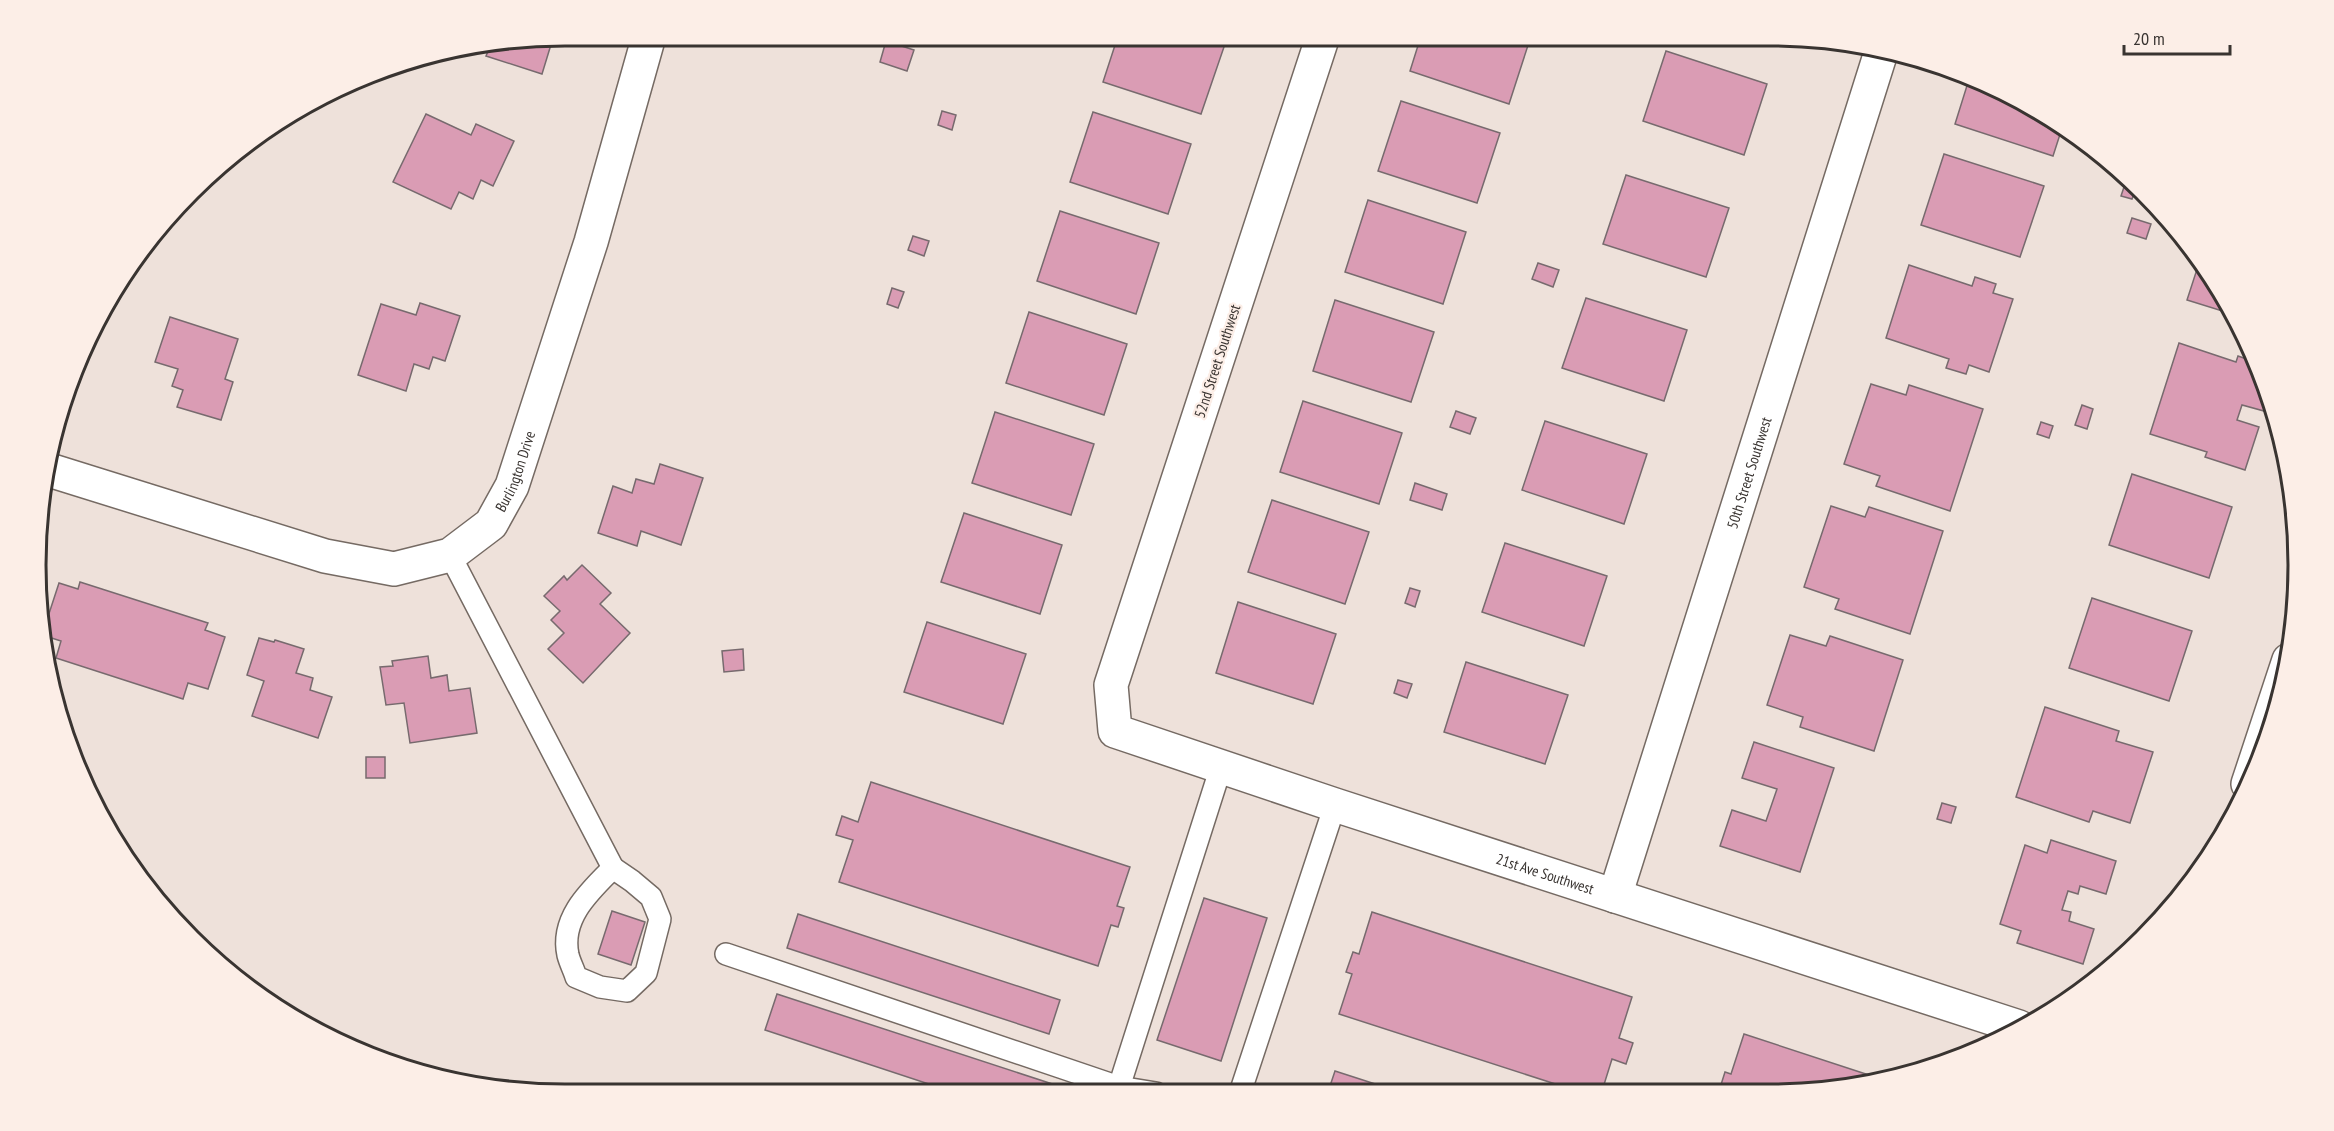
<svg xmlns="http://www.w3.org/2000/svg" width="2334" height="1131" viewBox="0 0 2334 1131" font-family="'PT Sans Narrow',sans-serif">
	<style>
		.building { fill: #da9cb4; stroke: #776a6e; stroke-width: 1.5 }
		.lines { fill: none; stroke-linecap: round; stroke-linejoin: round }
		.service-casing { stroke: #756a63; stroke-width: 24 }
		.minor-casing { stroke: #756a63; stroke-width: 36 }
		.service { stroke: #fff; stroke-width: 21 }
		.minor { stroke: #fff; stroke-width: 33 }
		.labels { text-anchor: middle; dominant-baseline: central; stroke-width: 4.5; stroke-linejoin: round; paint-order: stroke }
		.street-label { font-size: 15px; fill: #393431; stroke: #fceee7 }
		.rim { fill: none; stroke: #393431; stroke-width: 3 }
	</style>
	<rect width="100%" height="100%" fill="#eee1da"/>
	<g class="building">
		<path d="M 1118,36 L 1201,36 L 1225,44 L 1201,114 L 1103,82 Z"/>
		<path d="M 1421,36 L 1531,36 L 1509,104 L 1410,71 Z"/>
		<path d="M 553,38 L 542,74 L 486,56 L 489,49 Z"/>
		<path d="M 886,41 L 914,50 L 907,71 L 880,62 Z"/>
		<path d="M 1666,51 L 1767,84 L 1744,155 L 1643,121 Z"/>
		<path d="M 1970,76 L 2063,125 L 2053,156 L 1955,124 Z"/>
		<path d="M 1401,101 L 1500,133 L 1477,203 L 1378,171 Z"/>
		<path d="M 942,111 L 956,115 L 952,130 L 938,125 Z"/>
		<path d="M 1093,112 L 1191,144 L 1168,214 L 1070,182 Z"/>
		<path d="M 426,114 L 471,135 L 476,124 L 514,141 L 493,186 L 481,180 L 473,199 L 459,192 L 451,209 L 393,182 Z"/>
		<path d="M 1944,154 L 2044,186 L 2020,257 L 1921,225 Z"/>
		<path d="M 1626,175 L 1729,208 L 1706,277 L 1603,244 Z"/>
		<path d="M 2125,184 L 2136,188 L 2132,199 L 2121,196 Z"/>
		<path d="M 1368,200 L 1466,232 L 1443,304 L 1345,272 Z"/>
		<path d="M 1060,211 L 1159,243 L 1136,314 L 1037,281 Z"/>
		<path d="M 2132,218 L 2151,224 L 2146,239 L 2127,233 Z"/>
		<path d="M 913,236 L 929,241 L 924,256 L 908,250 Z"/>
		<path d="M 2200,260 L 2209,272 L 2232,314 L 2187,300 Z"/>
		<path d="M 1538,263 L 1559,270 L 1553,287 L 1532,279 Z"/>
		<path d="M 1909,265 L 1972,286 L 1975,277 L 1996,284 L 1993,293 L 2013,299 L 1989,372 L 1969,365 L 1966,374 L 1946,368 L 1949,359 L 1886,338 Z"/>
		<path d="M 892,288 L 904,292 L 898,308 L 887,304 Z"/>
		<path d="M 1586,298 L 1687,330 L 1664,401 L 1562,368 Z"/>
		<path d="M 1335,300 L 1434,332 L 1411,402 L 1313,371 Z"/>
		<path d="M 420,303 L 460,316 L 445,361 L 433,357 L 429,369 L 414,364 L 406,391 L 358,375 L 381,304 L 416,315 Z"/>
		<path d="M 1029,312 L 1127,344 L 1104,415 L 1006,383 Z"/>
		<path d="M 170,317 L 238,339 L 225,379 L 233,382 L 221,420 L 177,407 L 183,390 L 172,386 L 178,369 L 155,362 Z"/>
		<path d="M 2179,343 L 2236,362 L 2238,356 L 2258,363 L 2269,399 L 2264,411 L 2242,405 L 2237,420 L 2259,427 L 2245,470 L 2205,457 L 2207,452 L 2150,434 Z"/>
		<path d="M 1871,384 L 1906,395 L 1909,385 L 1983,409 L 1950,511 L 1876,486 L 1880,476 L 1844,464 Z"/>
		<path d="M 1303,401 L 1402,433 L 1379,504 L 1280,472 Z"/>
		<path d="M 2082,405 L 2093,409 L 2087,429 L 2075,425 Z"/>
		<path d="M 1456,411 L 1476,418 L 1470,434 L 1450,427 Z"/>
		<path d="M 995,412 L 1094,444 L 1071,515 L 972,483 Z"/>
		<path d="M 1545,421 L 1647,454 L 1624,524 L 1522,490 Z"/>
		<path d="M 2041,422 L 2053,426 L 2049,438 L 2037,434 Z"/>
		<path d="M 660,464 L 703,478 L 681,545 L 641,531 L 637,546 L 598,533 L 613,486 L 632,493 L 636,479 L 654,484 Z"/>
		<path d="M 2132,474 L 2232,507 L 2209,578 L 2109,545 Z"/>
		<path d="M 1415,483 L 1447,494 L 1442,510 L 1410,500 Z"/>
		<path d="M 1272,500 L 1369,532 L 1345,604 L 1248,572 Z"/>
		<path d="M 1831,506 L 1865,517 L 1869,507 L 1943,531 L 1910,634 L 1835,609 L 1839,599 L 1804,587 Z"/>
		<path d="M 964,513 L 1062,545 L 1040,614 L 941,582 Z"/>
		<path d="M 1505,543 L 1607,576 L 1584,646 L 1482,612 Z"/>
		<path d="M 582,565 L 611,593 L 600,604 L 630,633 L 583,683 L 548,649 L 564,633 L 551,620 L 560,611 L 544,596 L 564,576 L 567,580 Z"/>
		<path d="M 80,582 L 208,623 L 205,630 L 225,637 L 208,689 L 188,683 L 183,699 L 56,658 L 61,641 L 42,635 L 59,583 L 78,589 Z"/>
		<path d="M 1410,588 L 1420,591 L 1415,607 L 1405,603 Z"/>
		<path d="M 2092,598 L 2192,631 L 2169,701 L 2069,668 Z"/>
		<path d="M 1238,602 L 1336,634 L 1313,704 L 1216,673 Z"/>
		<path d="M 927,622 L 1026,654 L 1003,724 L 904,692 Z"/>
		<path d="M 1790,635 L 1826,646 L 1830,636 L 1903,660 L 1874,751 L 1800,727 L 1803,717 L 1767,705 Z"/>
		<path d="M 259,638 L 274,642 L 275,640 L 304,649 L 296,673 L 313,678 L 310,690 L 332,697 L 318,738 L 252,716 L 264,681 L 247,675 Z"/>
		<path d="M 743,649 L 744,670 L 724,672 L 722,651 Z"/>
		<path d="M 428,656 L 431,678 L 447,675 L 449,691 L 470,688 L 477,733 L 410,743 L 404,703 L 386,705 L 380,667 L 393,666 L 392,661 Z"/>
		<path d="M 1466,662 L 1568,695 L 1545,764 L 1444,732 Z"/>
		<path d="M 1398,680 L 1412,684 L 1407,698 L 1394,693 Z"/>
		<path d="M 2045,707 L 2119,731 L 2116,741 L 2153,752 L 2130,823 L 2093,811 L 2089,822 L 2016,797 Z"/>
		<path d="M 1754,742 L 1834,768 L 1800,872 L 1720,846 L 1732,810 L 1766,821 L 1777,789 L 1742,778 Z"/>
		<rect x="366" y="757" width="19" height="21"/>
		<path d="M 871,782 L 1130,867 L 1117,906 L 1124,908 L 1118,927 L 1111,925 L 1098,966 L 839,882 L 853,840 L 836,835 L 842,816 L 858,822 Z"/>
		<path d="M 1942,803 L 1956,807 L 1951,823 L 1937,819 Z"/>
		<path d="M 2051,840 L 2116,861 L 2106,894 L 2080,886 L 2078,894 L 2068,891 L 2062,910 L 2071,912 L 2069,921 L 2094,929 L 2083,964 L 2017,943 L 2021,931 L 2000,924 L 2025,845 L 2047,853 Z"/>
		<path d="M 1204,898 L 1267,918 L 1221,1061 L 1157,1040 Z"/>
		<path d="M 612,911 L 645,922 L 631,965 L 598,954 Z"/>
		<path d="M 1372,912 L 1632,997 L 1619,1038 L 1633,1043 L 1626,1064 L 1612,1059 L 1602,1091 L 1577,1091 L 1339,1014 L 1352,974 L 1346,972 L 1353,952 L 1359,954 Z"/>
		<path d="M 798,914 L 1060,1000 L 1049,1034 L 787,948 Z"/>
		<path d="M 777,994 L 1080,1093 L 959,1094 L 765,1030 Z"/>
		<path d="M 1744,1034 L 1881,1079 L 1838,1090 L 1719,1091 L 1725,1072 L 1731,1074 Z"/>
		<path d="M 1335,1071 L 1400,1092 L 1328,1092 Z"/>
	</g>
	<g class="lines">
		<defs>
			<g id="service">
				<path d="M 450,555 L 613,868"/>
				<path d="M 613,868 L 632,881 L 651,897 L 660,919 L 646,973 L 627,991 L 600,987 L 576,977 C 574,970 570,963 568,955 C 560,918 590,891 613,868 Z"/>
				<path d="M 726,954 L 1119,1087 L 1156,1093"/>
				<path d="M 1119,1087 L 1221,767"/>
				<path d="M 1240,1093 L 1335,805"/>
			</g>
			<g id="minor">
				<path id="s1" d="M 1323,36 L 1111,685 L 1115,731 L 1335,805 L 2019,1027"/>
				<path id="s2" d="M 46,469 L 325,556 L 394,569 L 450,555 L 491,524 L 512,486 L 591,242 L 649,36"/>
				<path d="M 2248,784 L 2289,660"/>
				<path id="s3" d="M 1615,896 L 1882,49"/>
			</g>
		</defs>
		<use href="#service" class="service-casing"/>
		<use href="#minor" class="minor-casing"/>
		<use href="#service" class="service"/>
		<use href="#minor" class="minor"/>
	</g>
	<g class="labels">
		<g class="street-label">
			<text transform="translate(1217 361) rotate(-72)">52nd Street Southwest</text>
			<text stroke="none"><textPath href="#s2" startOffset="530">Burlington Drive</textPath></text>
			<text stroke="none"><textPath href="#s3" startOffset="444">50th Street Southwest</textPath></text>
			<text stroke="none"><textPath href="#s1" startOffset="1182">21st Ave Southwest</textPath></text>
		</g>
	</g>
	<path d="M0 0H2334V1131H0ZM565 46H1769A519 519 0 0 1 2288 565V565A519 519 0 0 1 1769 1084H565A519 519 0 0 1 46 565V565A519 519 0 0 1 565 46Z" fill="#fceee7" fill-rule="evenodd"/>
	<path class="rim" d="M565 46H1769A519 519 0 0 1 2288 565V565A519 519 0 0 1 1769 1084H565A519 519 0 0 1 46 565V565A519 519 0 0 1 565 46Z"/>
	<path d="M2124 45v9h106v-9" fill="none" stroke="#393431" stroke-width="3"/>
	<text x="2133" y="45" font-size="18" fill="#393431" stroke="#fceee7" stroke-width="4.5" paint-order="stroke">20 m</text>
</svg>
